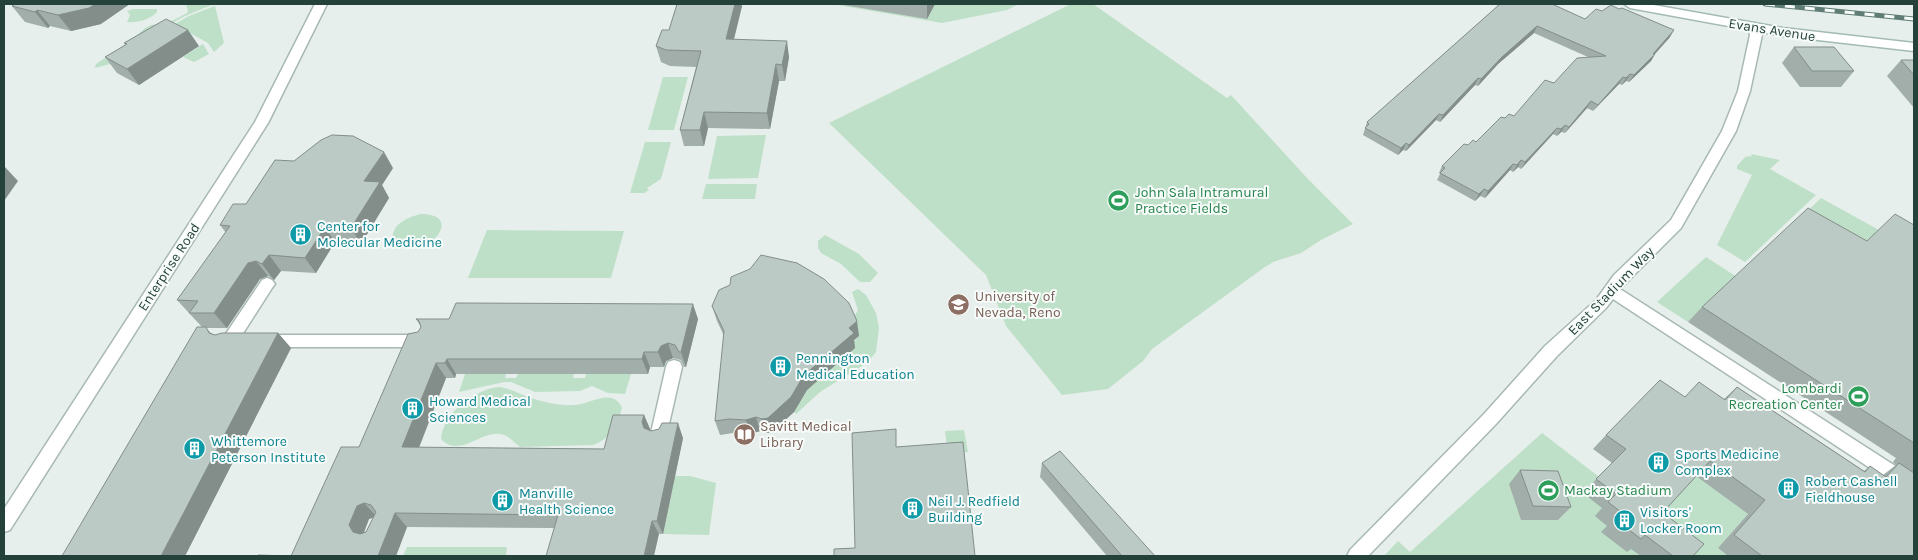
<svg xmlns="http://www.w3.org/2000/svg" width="1918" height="560" viewBox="0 0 1918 560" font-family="Karla,sans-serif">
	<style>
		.green { fill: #bfe0c8 }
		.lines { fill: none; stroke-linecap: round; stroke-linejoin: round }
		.street-casing { stroke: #a8b8b2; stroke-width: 3 }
		.secondary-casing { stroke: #a4bbb3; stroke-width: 3 }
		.street { fill: #fff; fill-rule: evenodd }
		.secondary { fill: #fff; fill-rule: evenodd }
		.rail-casing { stroke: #5f7d75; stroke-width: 5 }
		.rail { stroke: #f7fbf9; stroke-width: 3; stroke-dasharray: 10; stroke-linecap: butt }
		.wall { fill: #a1aea9; fill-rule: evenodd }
		.shaded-wall { fill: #838d89 }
		.building { fill: #bbcac4; stroke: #838d89; fill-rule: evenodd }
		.labels { text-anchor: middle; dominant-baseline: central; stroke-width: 4; stroke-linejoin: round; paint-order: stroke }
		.street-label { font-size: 14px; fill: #24423a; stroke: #f7fbf9 }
		.leisure-label { font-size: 14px; fill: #27864d; stroke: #f7fbf9; text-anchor: start }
		.culture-label { font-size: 14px; fill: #0d838f; stroke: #f7fbf9; text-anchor: start }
		.education-label { font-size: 14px; fill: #785e54; stroke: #f7fbf9; text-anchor: start }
	</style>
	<rect width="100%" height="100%" fill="#e6efeb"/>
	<g class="green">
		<path d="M 186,4 L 214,4 L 185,16 L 118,53 L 114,67 L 110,64 L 95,68 L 96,64 L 131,41 L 145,28 L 151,25 L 168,23 L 187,13 L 188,11 Z"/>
		<path d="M 832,4 L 1019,4 L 1007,10 L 942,23 Z"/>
		<path d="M 1071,4 L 1093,4 L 1227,98 L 1231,95 L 1307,178 L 1353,224 L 1321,240 L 1301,253 L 1273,262 L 1265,267 L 1152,349 L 1143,361 L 1108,389 L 1062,395 L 1006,326 L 986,275 L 829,123 Z"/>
		<path d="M 215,6 L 224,43 L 214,52 L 208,43 L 177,26 L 146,40 L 189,16 Z"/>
		<path d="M 133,9 L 157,9 L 157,12 C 150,20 137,23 127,22 L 130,15 L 127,11 Z"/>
		<path d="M 203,44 L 209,54 L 194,62 L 183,57 Z"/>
		<path d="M 663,77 L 688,77 L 674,130 L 648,130 Z"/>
		<path d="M 766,135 L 758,178 L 708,179 L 717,136 Z"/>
		<path d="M 645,142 L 671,142 L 661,179 L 647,188 L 649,190 L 644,193 L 630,193 Z"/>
		<path d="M 1751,154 L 1780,160 L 1770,169 L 1816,195 L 1745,262 L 1717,245 L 1752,175 L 1737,169 L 1737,166 L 1745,157 L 1752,156 Z"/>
		<path d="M 706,184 L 757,184 L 755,199 L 702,199 Z"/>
		<path d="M 1821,198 L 1879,230 L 1852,257 L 1794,224 Z"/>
		<path d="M 421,214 C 467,214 426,263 395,244 C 386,227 407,217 421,214 Z"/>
		<path d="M 487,230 L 624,231 L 611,278 L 468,278 Z"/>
		<path d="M 825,235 L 859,254 L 878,273 L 870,282 L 860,282 L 841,264 L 821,253 L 818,248 L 818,241 Z"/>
		<path d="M 1706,257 L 1737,277 L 1688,322 L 1657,302 Z"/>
		<path d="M 858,289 L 866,295 L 876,313 L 879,328 L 876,352 L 868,362 L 820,392 L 796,414 L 794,412 L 807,390 L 859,336 L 851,318 L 855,315 L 858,310 L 852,292 Z"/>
		<path d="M 465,374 L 506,374 L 505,378 L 516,378 L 518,374 L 574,374 L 573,378 L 585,378 L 586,374 L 631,374 L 625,394 L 608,393 L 592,386 L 580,391 L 535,392 L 511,382 L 504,382 L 459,392 Z"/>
		<path d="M 498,387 C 511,388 519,394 531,398 C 544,402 559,406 573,405 C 589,405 613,386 622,408 C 617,425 611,439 593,445 L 520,447 C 515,443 510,437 504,435 C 482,427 461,460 441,439 C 443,413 474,390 498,387 Z"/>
		<path d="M 964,430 L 968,452 L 948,454 L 945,431 Z"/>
		<path d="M 1542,433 L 1654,519 L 1695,475 L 1748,514 L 1718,548 L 1728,556 L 1384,556 L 1398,541 L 1410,552 Z"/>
		<path d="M 675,476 L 690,476 L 716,483 L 709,535 L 663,534 Z"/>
		<path d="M 407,547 L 507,547 L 506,556 L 403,556 Z"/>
	</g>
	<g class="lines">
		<defs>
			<g id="street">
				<path d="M 315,4 L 327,4 L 268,123 L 10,530 L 4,532 L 4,509 L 255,122 Z"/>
				<path d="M 1754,23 L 1758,24 L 1762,35 L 1750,91 L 1736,131 L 1681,228 L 1620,289 L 1914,478 L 1914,495 L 1908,493 L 1613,299 L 1606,308 L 1557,356 L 1496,424 L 1368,556 L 1347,556 L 1350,550 L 1484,414 L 1545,346 L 1596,300 L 1614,275 L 1671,220 L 1722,131 L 1738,91 L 1750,35 L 1748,27 Z"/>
				<path d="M 267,278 L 272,280 L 275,284 L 272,288 L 235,346 L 229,348 L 223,346 L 221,342 L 223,338 L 262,280 Z"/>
				<path d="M 265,335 L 421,335 L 427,337 L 429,341 L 427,345 L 421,347 L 265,347 L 259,345 L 257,341 L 259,337 Z"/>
				<path d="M 674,360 L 680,362 L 682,367 L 666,437 L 664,442 L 658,444 L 652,442 L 650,437 L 666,367 L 668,362 Z"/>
			</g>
			<path id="secondary" d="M 1624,4 L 1648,4 L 1783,28 L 1914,43 L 1914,51 L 1783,36 L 1630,8 Z"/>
		</defs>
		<use href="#street" class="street-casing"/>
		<use href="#secondary" class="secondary-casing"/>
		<use href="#street" class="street"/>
		<use href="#secondary" class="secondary"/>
		<defs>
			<path id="rail" d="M 1765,4 L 1914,19"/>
		</defs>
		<use href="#rail" class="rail-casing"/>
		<use href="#rail" class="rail"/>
	</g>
	<g class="wall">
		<path d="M 15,4 L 101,24 L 71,31 L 50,26 L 48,28 L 25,22 L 12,6 Z"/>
		<path d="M 677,4 L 741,4 L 742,6 L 734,39 L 789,57 L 785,81 L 779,81 L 770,129 L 708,128 L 704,146 L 684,146 L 680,130 L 696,67 L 670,66 L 661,62 L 656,46 L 669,30 Z"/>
		<path d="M 838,4 L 935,4 L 927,19 Z"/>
		<path d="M 1500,4 L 1585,19 L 1670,37 L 1655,54 L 1651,61 L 1629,82 L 1626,81 L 1622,85 L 1619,84 L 1593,111 L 1587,108 L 1565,133 L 1561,132 L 1557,136 L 1553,134 L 1521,169 L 1518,167 L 1513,172 L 1510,170 L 1485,198 L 1480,196 L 1475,201 L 1437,180 L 1440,174 L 1439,173 L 1442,166 L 1468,145 L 1476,142 L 1505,118 L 1514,116 L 1554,83 L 1588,57 L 1534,33 L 1498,64 L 1478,86 L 1475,85 L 1440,122 L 1436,120 L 1406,151 L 1403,150 L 1398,155 L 1363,135 L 1367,122 Z"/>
		<path d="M 124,43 L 199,46 L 139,85 L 117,73 L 105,57 L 126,45 Z"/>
		<path d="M 1794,47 L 1854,71 L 1841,87 L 1800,87 L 1782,63 Z"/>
		<path d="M 1901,60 L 1914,60 L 1914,108 L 1887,76 Z"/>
		<path d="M 393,168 L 382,185 L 389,198 L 361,244 L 335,242 L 316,273 L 281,271 L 274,280 L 268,276 L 260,279 L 227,328 L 206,328 L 211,333 L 215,335 L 278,333 L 291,348 L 185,556 L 202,327 L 177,300 L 226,233 L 220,225 L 246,204 Z"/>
		<path d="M 1914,225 L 1914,556 L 1728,556 L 1718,548 L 1748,514 L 1696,476 L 1666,509 L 1666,515 L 1693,556 L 1641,556 L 1631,549 L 1627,552 L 1601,532 L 1607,526 L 1595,516 L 1602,508 L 1583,493 L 1612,463 L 1593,449 L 1606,435 L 1685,397 L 1724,399 L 1737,387 L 1864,471 L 1870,466 L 1883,475 L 1896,465 L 1893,462 L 1896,458 L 1688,322 L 1702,307 L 1867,241 Z"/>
		<path d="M 712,306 L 859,336 L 854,340 L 855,348 L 807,390 L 794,412 L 772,432 L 766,433 L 760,431 L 750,434 L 733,433 L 720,435 L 715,421 L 724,336 L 717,321 Z"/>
		<path d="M 416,319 L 698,319 L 686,367 L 684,367 L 681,360 L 673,358 L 666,361 L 664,367 L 650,367 L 648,374 L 456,374 L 455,378 L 446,378 L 419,448 L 604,449 L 644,415 L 650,429 L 650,431 L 683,438 L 663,534 L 554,528 L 407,527 L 396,556 L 257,556 L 291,556 L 359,447 L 421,327 ZM 373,518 L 366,532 L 364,533 L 369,519 Z"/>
		<path d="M 1042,463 L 1155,556 L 1107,556 L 1040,477 Z"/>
		<path d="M 1520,470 L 1571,507 L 1558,520 L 1521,520 L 1509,484 Z"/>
	</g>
	<g class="shaded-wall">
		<path d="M 96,4 L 130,4 L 101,24 L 71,31 L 58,15 Z"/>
		<path d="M 735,4 L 741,4 L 742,6 L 730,55 L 726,39 Z"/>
		<path d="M 927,4 L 935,4 L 927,19 Z"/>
		<path d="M 37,10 L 50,26 L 48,28 L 35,12 Z"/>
		<path d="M 1537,26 L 1534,33 L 1498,64 L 1478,86 L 1481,79 L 1502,57 Z"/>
		<path d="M 188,30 L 199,46 L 139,85 L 127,69 Z"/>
		<path d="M 1674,30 L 1670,37 L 1654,55 L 1655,54 L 1651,61 L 1629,82 L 1634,75 Z"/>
		<path d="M 787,41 L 789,57 L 785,81 L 782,65 Z"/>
		<path d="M 776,64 L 779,81 L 770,129 L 767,113 Z"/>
		<path d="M 1630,74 L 1626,81 L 1622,85 L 1626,78 Z"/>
		<path d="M 1623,77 L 1619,84 L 1593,111 L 1598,105 Z"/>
		<path d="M 1478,78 L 1475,85 L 1440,122 L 1443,115 Z"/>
		<path d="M 1591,101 L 1587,108 L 1565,133 L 1569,127 Z"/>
		<path d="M 704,112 L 708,128 L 704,146 L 700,130 Z"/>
		<path d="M 1439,114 L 1436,120 L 1406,151 L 1409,145 Z"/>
		<path d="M 1565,125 L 1561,132 L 1557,136 L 1561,129 Z"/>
		<path d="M 1557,128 L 1553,134 L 1521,169 L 1525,162 Z"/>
		<path d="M 1406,143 L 1403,150 L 1398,155 L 1401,148 Z"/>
		<path d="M 384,152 L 393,168 L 382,185 L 389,198 L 361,244 L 351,228 L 364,181 Z"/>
		<path d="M 1521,160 L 1518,167 L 1513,172 L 1517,165 Z"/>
		<path d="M 1513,164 L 1510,170 L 1485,198 L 1488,191 Z"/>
		<path d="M 4,166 L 18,181 L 4,201 Z"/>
		<path d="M 1484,189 L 1480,196 L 1475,201 L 1479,194 Z"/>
		<path d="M 325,227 L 335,242 L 316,273 L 305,258 Z"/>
		<path d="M 269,255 L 281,271 L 274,280 L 262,264 Z"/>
		<path d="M 256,261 L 268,276 L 260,279 L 227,328 L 214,313 L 248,263 Z"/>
		<path d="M 693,304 L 698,319 L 686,367 L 681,352 Z"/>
		<path d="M 857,321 L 859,336 L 854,340 L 855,348 L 807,390 L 794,412 L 772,432 L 766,433 L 762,419 L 849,328 Z"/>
		<path d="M 278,333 L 291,348 L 185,556 L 161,556 Z"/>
		<path d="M 668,343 L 673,358 L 666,361 L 664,367 L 658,352 L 661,346 Z"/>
		<path d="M 644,352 L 650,367 L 648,374 L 642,359 Z"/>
		<path d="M 447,359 L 456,374 L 455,378 L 445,363 Z"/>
		<path d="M 436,363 L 446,378 L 413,462 L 402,447 Z"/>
		<path d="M 644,415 L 650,429 L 648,437 L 650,443 L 642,422 Z"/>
		<path d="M 756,417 L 760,431 L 750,434 L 746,420 Z"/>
		<path d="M 678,423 L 683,438 L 663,534 L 657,521 Z"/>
		<path d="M 364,503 L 376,516 L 369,519 L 361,539 L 353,532 L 349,525 L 357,506 Z"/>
		<path d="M 395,513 L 407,527 L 396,556 L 378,556 Z"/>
		<path d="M 652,521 L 659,534 L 654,556 L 644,556 Z"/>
	</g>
	<g class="building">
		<path d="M 15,4 L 96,4 L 89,8 L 58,15 L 37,10 L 35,12 L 12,6 Z"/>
		<path d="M 677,4 L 735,4 L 726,39 L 787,41 L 782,65 L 776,64 L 767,113 L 704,112 L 700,130 L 680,130 L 701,51 L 666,50 L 656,46 L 662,30 L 669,30 Z"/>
		<path d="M 1500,4 L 1552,4 L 1585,19 L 1596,9 L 1602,11 L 1611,5 L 1619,9 L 1622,8 L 1674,30 L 1653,54 L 1655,54 L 1634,75 L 1630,74 L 1626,78 L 1623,77 L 1598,105 L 1591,101 L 1569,127 L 1565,125 L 1561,129 L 1557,128 L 1525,162 L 1521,160 L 1517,165 L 1513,164 L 1488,191 L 1484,189 L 1479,194 L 1440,173 L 1445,168 L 1442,166 L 1464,144 L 1468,145 L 1473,140 L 1476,142 L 1501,117 L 1505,118 L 1509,114 L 1514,116 L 1545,80 L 1554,83 L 1577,58 L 1606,56 L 1537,26 L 1502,57 L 1481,79 L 1478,78 L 1443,115 L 1439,114 L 1409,145 L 1406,143 L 1401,148 L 1365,128 L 1369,124 L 1367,122 Z"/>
		<path d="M 166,19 L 188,30 L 127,69 L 105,57 L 127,44 L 124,43 Z"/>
		<path d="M 1794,47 L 1834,47 L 1854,71 L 1812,71 Z"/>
		<path d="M 1901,60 L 1914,60 L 1914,75 Z"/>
		<path d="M 332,135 L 353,136 L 384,152 L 364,181 L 380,182 L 351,228 L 325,227 L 305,258 L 269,255 L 262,264 L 256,261 L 248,263 L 214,313 L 189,313 L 198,301 L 177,300 L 230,226 L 220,225 L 233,204 L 246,204 L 275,160 L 294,161 L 321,140 Z"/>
		<path d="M 1808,208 L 1867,241 L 1895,214 L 1914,225 L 1914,443 L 1702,307 Z"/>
		<path d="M 761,255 L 797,263 L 824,279 L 849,303 L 857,321 L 849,328 L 854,333 L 804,375 L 791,397 L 768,418 L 762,419 L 756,417 L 746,420 L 729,419 L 715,421 L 724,331 L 712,306 L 719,290 L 730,285 L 731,277 L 750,269 Z"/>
		<path d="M 456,303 L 693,304 L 681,352 L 679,352 L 675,345 L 668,343 L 661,346 L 658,352 L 644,352 L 642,359 L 447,359 L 445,363 L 436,363 L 402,447 L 604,449 L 613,415 L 644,415 L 642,422 L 644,428 L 651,431 L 659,429 L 662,423 L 678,423 L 657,521 L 652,521 L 644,556 L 546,556 L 558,515 L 395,513 L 378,556 L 257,556 L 258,555 L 291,556 L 341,447 L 359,447 L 408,334 L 418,332 L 421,327 L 419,321 L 416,319 L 449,319 ZM 364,503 L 371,505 L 376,512 L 366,532 L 360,534 L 353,532 L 349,525 L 357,506 Z"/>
		<path d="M 197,327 L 206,327 L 209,333 L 215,335 L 222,333 L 278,333 L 161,556 L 62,556 Z"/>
		<path d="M 1660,380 L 1685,397 L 1699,382 L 1725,400 L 1737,387 L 1865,472 L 1870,466 L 1886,477 L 1899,463 L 1914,473 L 1914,556 L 1762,556 L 1734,535 L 1765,500 L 1710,461 L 1666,509 L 1669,511 L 1666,515 L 1704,544 L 1693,556 L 1673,556 L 1645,535 L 1641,539 L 1615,519 L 1621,512 L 1608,502 L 1616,494 L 1596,479 L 1626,449 L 1606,435 Z"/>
		<path d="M 896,429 L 896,447 L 963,442 L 975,556 L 834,556 L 834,549 L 855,548 L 852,433 Z"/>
		<path d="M 1060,451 L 1155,556 L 1122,556 L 1042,463 Z"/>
		<path d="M 1520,470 L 1558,471 L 1571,507 L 1533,506 Z"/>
	</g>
	<defs>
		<symbol id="stadium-disc" viewBox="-11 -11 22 22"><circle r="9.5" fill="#2e9e5b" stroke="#f7fbf9"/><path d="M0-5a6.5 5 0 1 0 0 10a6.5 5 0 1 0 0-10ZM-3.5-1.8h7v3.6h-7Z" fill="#fff"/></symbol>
		<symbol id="building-disc" viewBox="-11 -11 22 22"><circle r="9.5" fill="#0f9aa8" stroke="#f7fbf9"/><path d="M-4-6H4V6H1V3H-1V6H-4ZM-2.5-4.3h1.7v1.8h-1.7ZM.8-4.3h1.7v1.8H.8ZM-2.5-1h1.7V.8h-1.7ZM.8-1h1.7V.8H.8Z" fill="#fff"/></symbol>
		<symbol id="university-disc" viewBox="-11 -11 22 22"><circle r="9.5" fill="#8d6e63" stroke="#f7fbf9"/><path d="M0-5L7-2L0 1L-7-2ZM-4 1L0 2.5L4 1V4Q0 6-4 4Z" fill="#fff"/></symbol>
		<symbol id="library-disc" viewBox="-11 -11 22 22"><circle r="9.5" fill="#8d6e63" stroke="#f7fbf9"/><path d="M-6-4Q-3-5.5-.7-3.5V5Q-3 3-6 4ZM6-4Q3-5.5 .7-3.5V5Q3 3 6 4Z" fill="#fff"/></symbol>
	</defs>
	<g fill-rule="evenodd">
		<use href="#stadium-disc" x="1106" y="188" width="25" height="25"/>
		<use href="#building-disc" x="288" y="222" width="25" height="25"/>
		<use href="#university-disc" x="946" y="292" width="25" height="25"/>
		<use href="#building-disc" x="768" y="354" width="25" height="25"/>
		<use href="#stadium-disc" x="1846" y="384" width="25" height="25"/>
		<use href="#building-disc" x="400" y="396" width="25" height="25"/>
		<use href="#library-disc" x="732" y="422" width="25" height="25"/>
		<use href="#building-disc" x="182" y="436" width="25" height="25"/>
		<use href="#building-disc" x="1646" y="450" width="25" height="25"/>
		<use href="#building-disc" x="1776" y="476" width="25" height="25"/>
		<use href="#stadium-disc" x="1536" y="478" width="25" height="25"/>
		<use href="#building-disc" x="490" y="488" width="25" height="25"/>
		<use href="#building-disc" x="900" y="496" width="25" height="25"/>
		<use href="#building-disc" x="1612" y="508" width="25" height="25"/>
	</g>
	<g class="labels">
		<g class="street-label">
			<text transform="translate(1772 30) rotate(9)">Evans Avenue</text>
			<text transform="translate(169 267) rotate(-57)">Enterprise Road</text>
			<text transform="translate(1611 291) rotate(-46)">East Stadium Way</text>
		</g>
		<g class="leisure-label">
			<text x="1135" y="192">John Sala Intramural<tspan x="1135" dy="16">Practice Fields</tspan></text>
			<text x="1842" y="388" text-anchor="end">Lombardi<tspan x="1842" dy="16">Recreation Center</tspan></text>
			<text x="1564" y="490">Mackay Stadium</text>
		</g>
		<g class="culture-label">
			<text x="317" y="226">Center for<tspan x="317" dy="16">Molecular Medicine</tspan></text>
			<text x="796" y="358">Pennington<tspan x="796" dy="16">Medical Education</tspan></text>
			<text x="429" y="401">Howard Medical<tspan x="429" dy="16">Sciences</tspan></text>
			<text x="211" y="441">Whittemore<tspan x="211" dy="16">Peterson Institute</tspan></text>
			<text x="1675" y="454">Sports Medicine<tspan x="1675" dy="16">Complex</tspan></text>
			<text x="1805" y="481">Robert Cashell<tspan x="1805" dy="16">Fieldhouse</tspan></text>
			<text x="519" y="493">Manville<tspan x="519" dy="16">Health Science</tspan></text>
			<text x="928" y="501">Neil J. Redfield<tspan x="928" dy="16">Building</tspan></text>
			<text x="1640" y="512">Visitors'<tspan x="1640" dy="16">Locker Room</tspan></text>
		</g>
		<g class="education-label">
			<text x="975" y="296">University of<tspan x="975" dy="16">Nevada, Reno</tspan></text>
			<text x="760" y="426">Savitt Medical<tspan x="760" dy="16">Library</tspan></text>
		</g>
	</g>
	<rect width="1918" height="560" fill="none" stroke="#24423a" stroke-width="10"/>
</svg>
